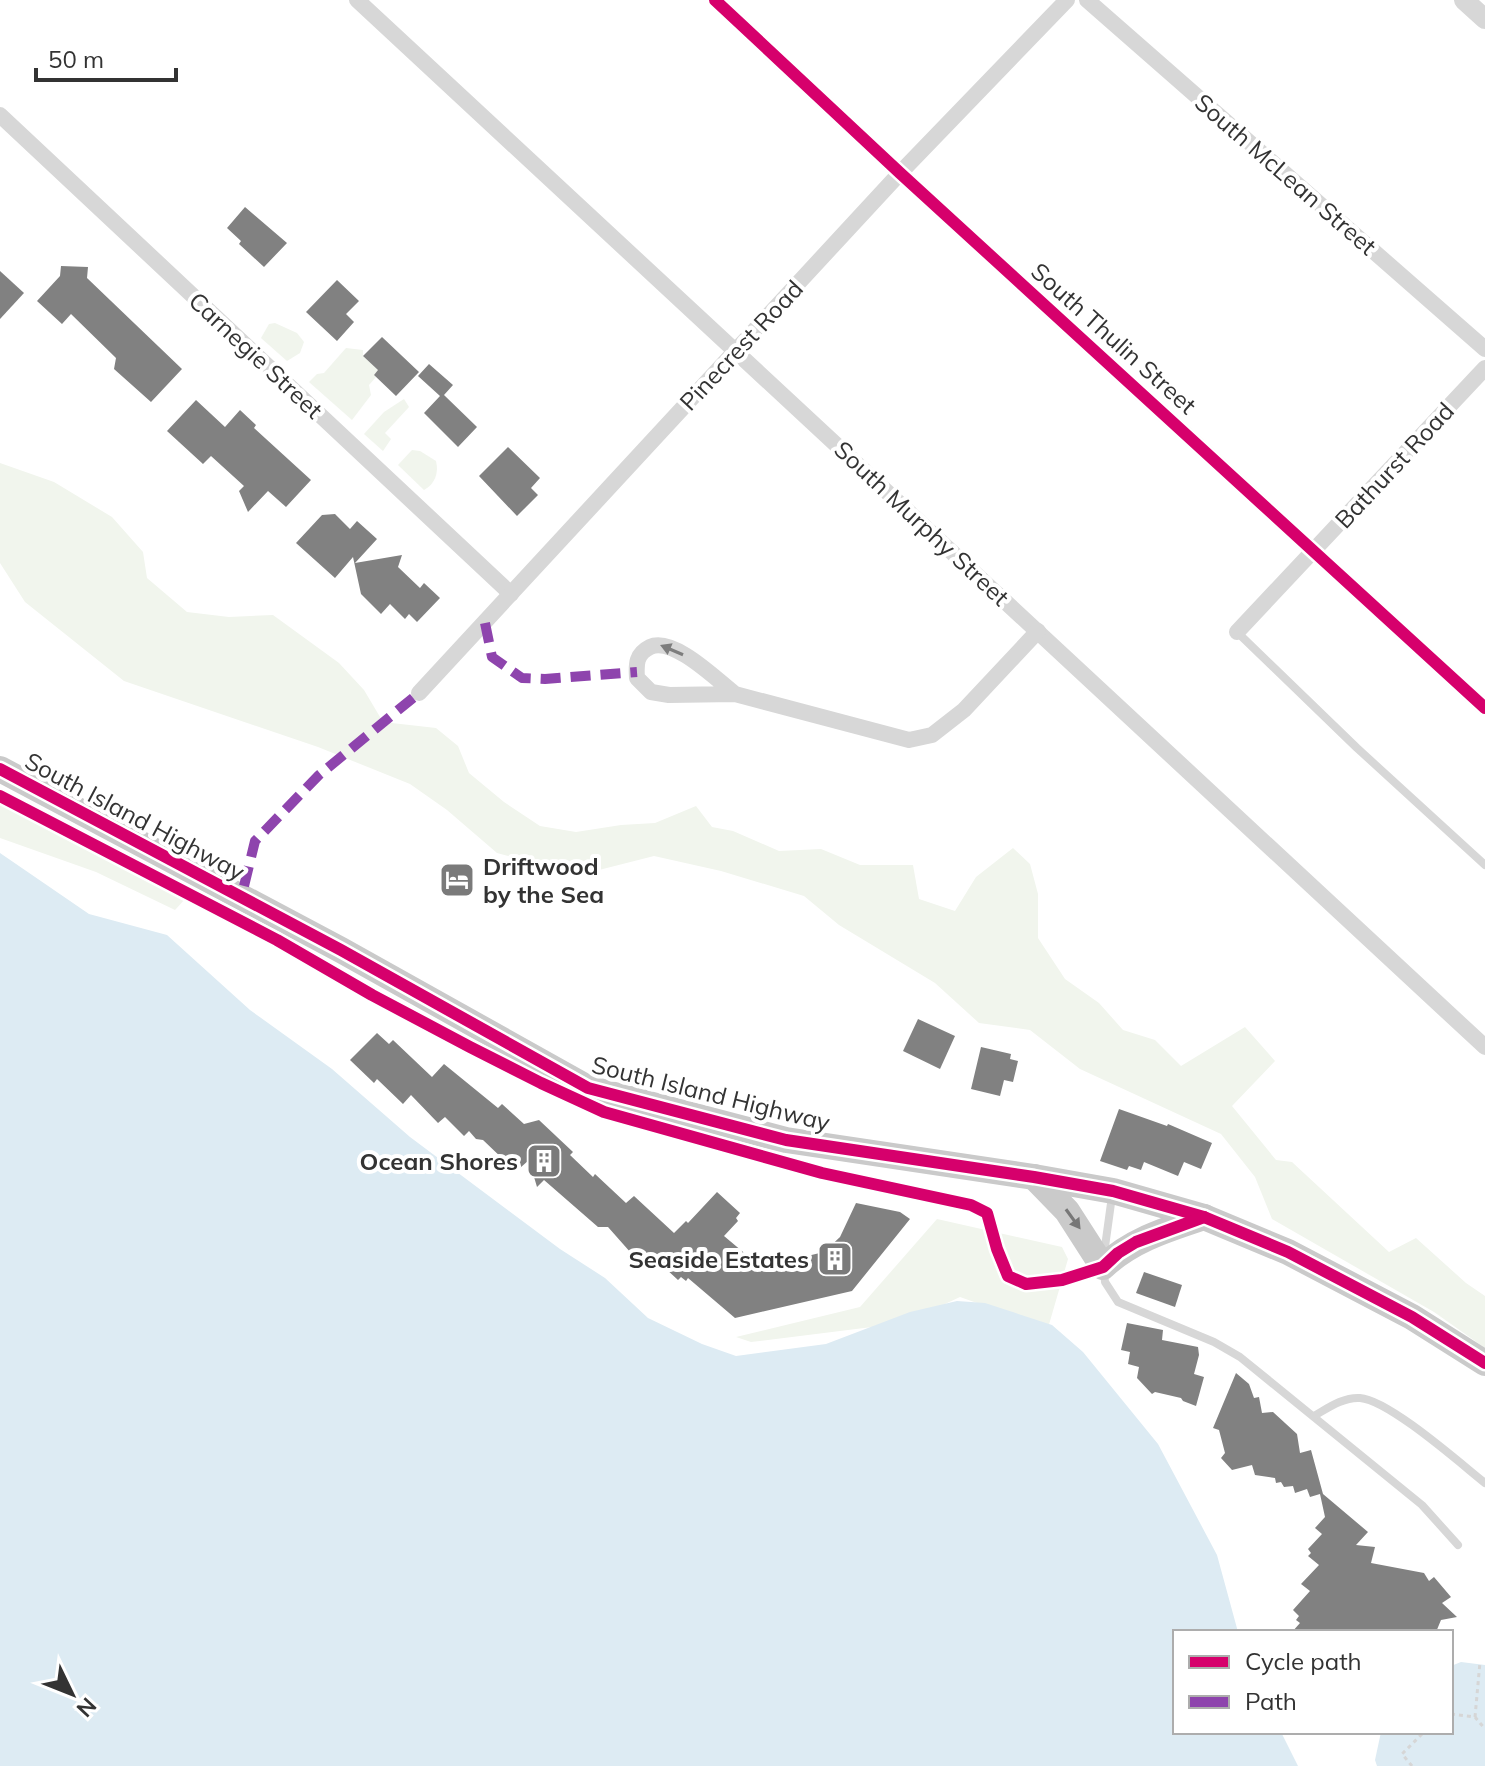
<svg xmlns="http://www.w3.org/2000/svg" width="1485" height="1766" viewBox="0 0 1485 1766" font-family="Mulish,sans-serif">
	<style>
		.green { fill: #f1f5ed }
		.water { fill: #ddebf3 }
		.building { fill: #818181 }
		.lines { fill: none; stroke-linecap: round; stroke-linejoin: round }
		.path { stroke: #d6d6d6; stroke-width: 3; stroke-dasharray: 4 4; stroke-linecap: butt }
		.service { stroke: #d7d7d7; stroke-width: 8 }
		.minor { stroke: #d7d7d7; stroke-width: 16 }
		.tertiary { stroke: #d7d7d7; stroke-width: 20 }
		.primary { stroke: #cacaca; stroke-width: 26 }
		.quiet { stroke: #8e44ad; stroke-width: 10; stroke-dasharray: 20 10; stroke-linecap: butt }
		.cycleway-casing { stroke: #fff; stroke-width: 17 }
		.cycleway { stroke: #d6006c; stroke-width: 12 }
		.oneway { fill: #7d7d7d }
		.oneway2 { fill: #777 }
		.labels { text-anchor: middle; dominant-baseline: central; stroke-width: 8; stroke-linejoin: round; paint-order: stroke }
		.street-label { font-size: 24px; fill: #333; stroke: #fff }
		.poi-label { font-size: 24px; font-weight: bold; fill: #333; stroke: #fff; text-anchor: end }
	</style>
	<rect width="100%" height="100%" fill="#fff"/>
	<g class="green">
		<path d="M 275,323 L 297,333 L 304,342 L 300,353 L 287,361 L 261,338 L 269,324 Z"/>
		<path d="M 346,348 L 363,350 L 363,356 L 378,370 L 374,375 L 376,377 L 369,385 L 371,395 L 352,420 L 309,382 L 317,374 L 324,373 Z"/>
		<path d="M 404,399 L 409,407 L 385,433 L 391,439 L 383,451 L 364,434 L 384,412 Z"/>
		<path d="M 412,450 L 420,451 L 436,461 C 439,473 435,484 424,490 L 398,465 Z"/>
		<path d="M 0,463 L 54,482 L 112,517 L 143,552 L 147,578 L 187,612 L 229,617 L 273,615 L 339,663 L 364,690 L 383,722 L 436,728 L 458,746 L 469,773 L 504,802 L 540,826 L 576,832 L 621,825 L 655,823 L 696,806 L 712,827 L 733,831 L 779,851 L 821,849 L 860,865 L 913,865 L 919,899 L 955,911 L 976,877 L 1013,848 L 1030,864 L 1038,894 L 1038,938 L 1065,979 L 1099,1003 L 1123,1030 L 1155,1040 L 1181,1066 L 1245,1027 L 1275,1061 L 1232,1106 L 1276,1160 L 1292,1162 L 1389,1252 L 1416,1238 L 1466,1283 L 1485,1296 L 1485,1348 L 1434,1312 L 1272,1219 L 1255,1177 L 1221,1134 L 1080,1069 L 1030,1030 L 979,1023 L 935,983 L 839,925 L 804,896 L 721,871 L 654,856 L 599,870 L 551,868 L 497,853 L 447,810 L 410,784 L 318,747 L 124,681 L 25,602 L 0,563 Z"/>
		<path d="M 0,803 L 185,899 L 175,910 L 96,872 L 0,838 Z"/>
		<path d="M 937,1219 L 1062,1247 L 1068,1259 L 1048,1328 L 960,1297 L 904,1323 L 751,1342 L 736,1337 L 860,1307 Z"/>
	</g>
	<g class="water">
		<path d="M 0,853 L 89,914 L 167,935 L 250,1010 L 332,1069 L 410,1137 L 560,1249 L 605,1278 L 648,1318 L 702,1344 L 736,1356 L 826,1344 L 910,1312 L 957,1301 L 985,1303 L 1052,1325 L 1083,1352 L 1158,1444 L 1217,1555 L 1238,1632 L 1175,1632 L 1175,1732 L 1281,1732 L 1298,1766 L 0,1766 Z"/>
		<path d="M 1461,1662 L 1485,1665 L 1485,1766 L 1377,1766 L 1375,1760 L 1381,1732 L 1451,1732 L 1451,1666 Z"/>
	</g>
	<g class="building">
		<path d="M 245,207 L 287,243 L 264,267 L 239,244 L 241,241 L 227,228 Z"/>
		<path d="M 61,266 L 88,267 L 87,278 L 182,369 L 151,402 L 114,369 L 116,358 L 71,314 L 62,324 L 37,301 L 60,276 Z"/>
		<path d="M 0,271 L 24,293 L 0,319 Z"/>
		<path d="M 337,280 L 359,301 L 346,314 L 354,322 L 337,341 L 306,312 Z"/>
		<path d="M 382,337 L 419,372 L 396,396 L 374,375 L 378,370 L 363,356 Z"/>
		<path d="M 429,364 L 453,385 L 444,395 L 477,427 L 458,447 L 424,413 L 440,396 L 418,376 Z"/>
		<path d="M 196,400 L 225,427 L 240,410 L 256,425 L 254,428 L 311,480 L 286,507 L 268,491 L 248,512 L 239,491 L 244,486 L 211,456 L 203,464 L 167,431 Z"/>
		<path d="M 508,447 L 540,478 L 531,488 L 538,495 L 517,516 L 479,476 Z"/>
		<path d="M 335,514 L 350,529 L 357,521 L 377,539 L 355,563 L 402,555 L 398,567 L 420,588 L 424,583 L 440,598 L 417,622 L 409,614 L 405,619 L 390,604 L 381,614 L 361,594 L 353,557 L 335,578 L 296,543 L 322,515 Z"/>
		<path d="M 918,1019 L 955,1036 L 940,1069 L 903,1051 Z"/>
		<path d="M 377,1033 L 389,1044 L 393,1040 L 432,1077 L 444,1064 L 498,1108 L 502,1104 L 524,1124 L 539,1120 L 573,1152 L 570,1155 L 593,1177 L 595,1174 L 626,1203 L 634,1196 L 674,1233 L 686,1221 L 688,1223 L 717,1192 L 740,1213 L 736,1218 L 738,1221 L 724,1236 L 761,1267 L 824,1252 L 840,1237 L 856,1203 L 900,1212 L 910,1219 L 852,1291 L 735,1318 L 688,1278 L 686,1281 L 681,1277 L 678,1280 L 652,1256 L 639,1257 L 631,1253 L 608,1227 L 598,1227 L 544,1180 L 537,1187 L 529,1160 L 520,1168 L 512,1160 L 505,1161 L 483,1140 L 476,1139 L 469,1131 L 464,1136 L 445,1117 L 438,1123 L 411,1095 L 403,1104 L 377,1079 L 374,1083 L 350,1060 Z"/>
		<path d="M 981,1047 L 1011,1054 L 1010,1059 L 1018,1061 L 1013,1082 L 1004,1080 L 1000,1096 L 971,1089 Z"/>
		<path d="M 1119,1109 L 1167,1126 L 1168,1124 L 1212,1143 L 1201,1169 L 1184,1162 L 1178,1176 L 1144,1162 L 1141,1170 L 1129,1166 L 1127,1170 L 1100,1161 Z"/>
		<path d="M 1144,1272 L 1182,1285 L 1175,1307 L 1136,1293 Z"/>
		<path d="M 1127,1323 L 1163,1330 L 1162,1340 L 1198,1347 L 1199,1355 L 1194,1374 L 1204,1377 L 1196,1406 L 1183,1401 L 1181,1398 L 1155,1392 L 1152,1394 L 1137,1378 L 1139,1367 L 1128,1364 L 1130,1352 L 1121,1350 Z"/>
		<path d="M 1236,1373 L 1249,1384 L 1254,1398 L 1259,1397 L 1262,1413 L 1273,1412 L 1297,1434 L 1300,1453 L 1311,1450 L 1323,1494 L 1368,1532 L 1356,1545 L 1375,1547 L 1371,1563 L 1424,1573 L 1429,1581 L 1434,1577 L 1451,1597 L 1442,1603 L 1457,1617 L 1441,1620 L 1436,1632 L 1292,1632 L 1300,1623 L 1296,1620 L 1299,1616 L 1293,1610 L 1310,1591 L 1301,1584 L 1319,1565 L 1308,1556 L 1311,1553 L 1308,1549 L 1322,1534 L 1315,1528 L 1325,1517 L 1320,1494 L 1310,1497 L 1307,1489 L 1295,1493 L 1293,1486 L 1284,1487 L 1281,1482 L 1276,1483 L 1275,1478 L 1255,1475 L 1252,1465 L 1232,1470 L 1221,1458 L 1225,1453 L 1219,1430 L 1213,1428 Z"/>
	</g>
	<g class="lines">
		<g class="path">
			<path d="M 1451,1714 L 1475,1717 L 1485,1729"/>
			<path d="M 1475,1717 L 1480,1662"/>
			<path d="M 1412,1766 L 1402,1754 L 1424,1732"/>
		</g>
		<g class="service">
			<path d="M 1237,632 L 1357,748 L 1485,865"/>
			<path d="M 1104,1254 L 1112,1196"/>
			<path d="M 1104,1271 L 1105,1282 L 1118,1302 L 1214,1342 L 1240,1357 L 1422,1505 L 1458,1545"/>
			<path d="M 1314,1416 C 1328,1408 1343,1397 1360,1398 C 1389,1400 1461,1464 1485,1483"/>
		</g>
		<g class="minor">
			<path d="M 357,0 L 1485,1047"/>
			<path d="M 715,0 L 900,173 L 1485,708"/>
			<path d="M 1087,0 L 1485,349"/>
			<path d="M 0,115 L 511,594"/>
			<path d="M 1237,632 L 1485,368"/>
			<path d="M 419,693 L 900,173 L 1067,0"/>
			<path d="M 735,694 C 717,680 673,636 650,647 C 636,654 636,664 637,678 L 651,692 L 669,695 L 735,694 L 909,740 L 932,735 L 964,710 L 1038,631"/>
		</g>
		<path class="tertiary" d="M 1464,0 L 1485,19"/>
		<g class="primary">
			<path d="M 0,769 L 341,950 L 588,1088 L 786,1140 L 1034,1177 L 1113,1191 L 1204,1217 L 1288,1252 L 1412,1317 L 1485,1363"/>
			<path d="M 1034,1177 L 1067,1211 L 1103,1267 C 1131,1240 1168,1229 1204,1217"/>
		</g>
		<g class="quiet">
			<path d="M 485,623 L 492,657 L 522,678 L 545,679 L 637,672"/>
			<path d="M 244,886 L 255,841 L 319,775 L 419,693"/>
		</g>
		<defs>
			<g id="cycleway">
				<path d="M 715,0 L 900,173 L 1485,708"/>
				<path d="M 0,769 L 341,950 L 588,1088 L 786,1140 L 1034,1177 L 1113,1191 L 1204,1217 L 1288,1252 L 1412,1317 L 1485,1363"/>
				<path d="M 0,796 L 277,940 L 372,995 L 470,1047 L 541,1083 L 604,1112 L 822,1173 L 971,1205 L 987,1213 L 997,1249 L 1008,1276 L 1026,1284 L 1062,1280 L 1103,1267 L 1118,1253 L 1136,1242 L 1204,1217"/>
			</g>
		</defs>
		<use href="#cycleway" class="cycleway-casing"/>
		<use href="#cycleway" class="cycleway"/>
	</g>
	<defs><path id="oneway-solid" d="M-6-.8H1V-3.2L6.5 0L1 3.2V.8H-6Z" transform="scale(2)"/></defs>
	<use class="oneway" href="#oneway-solid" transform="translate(672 650) rotate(-157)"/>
	<use class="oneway2" href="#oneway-solid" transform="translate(1073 1219) rotate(54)"/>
	<defs>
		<symbol id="hotel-square" viewBox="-11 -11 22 22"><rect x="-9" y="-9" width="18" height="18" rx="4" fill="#7a7a7a" stroke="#fff"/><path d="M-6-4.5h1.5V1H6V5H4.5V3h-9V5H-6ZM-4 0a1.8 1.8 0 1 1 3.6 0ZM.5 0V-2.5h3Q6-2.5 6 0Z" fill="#fff"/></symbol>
		<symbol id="building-square" viewBox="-11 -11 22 22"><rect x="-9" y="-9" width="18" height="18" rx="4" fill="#7a7a7a" stroke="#fff"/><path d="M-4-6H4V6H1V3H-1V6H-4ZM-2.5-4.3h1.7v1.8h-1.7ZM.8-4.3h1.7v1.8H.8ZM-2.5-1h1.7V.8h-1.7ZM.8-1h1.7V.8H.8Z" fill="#fff"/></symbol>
	</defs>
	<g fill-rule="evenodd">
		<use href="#hotel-square" x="437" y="860" width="40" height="40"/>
		<use href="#building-square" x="524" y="1141" width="40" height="40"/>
		<use href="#building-square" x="815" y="1239" width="40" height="40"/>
	</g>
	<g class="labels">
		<g class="street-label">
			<text transform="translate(1286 174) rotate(41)">South McLean Street</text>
			<text transform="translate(1114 338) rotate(42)">South Thulin Street</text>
			<text transform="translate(741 345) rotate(-47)">Pinecrest Road</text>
			<text transform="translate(256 355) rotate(43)">Carnegie Street</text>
			<text transform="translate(1394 465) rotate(-47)">Bathurst Road</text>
			<text transform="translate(922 523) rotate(43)">South Murphy Street</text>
			<text transform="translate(135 816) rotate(28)">South Island Highway</text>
			<text transform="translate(711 1093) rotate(14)">South Island Highway</text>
		</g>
		<g class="poi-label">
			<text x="483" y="866" text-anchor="start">Driftwood<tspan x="483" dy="28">by the Sea</tspan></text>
			<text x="518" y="1161">Ocean Shores</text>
			<text x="809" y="1259">Seaside Estates</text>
		</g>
	</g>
	<rect x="1173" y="1630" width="280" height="104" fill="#ffffff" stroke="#adadad" stroke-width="2"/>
	<rect x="1189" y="1656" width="40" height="12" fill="#d6006c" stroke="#adadad" stroke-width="2"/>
	<text x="1245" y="1670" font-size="24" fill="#333333">Cycle path</text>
	<rect x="1189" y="1696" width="40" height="12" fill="#8e44ad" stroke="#adadad" stroke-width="2"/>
	<text x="1245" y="1710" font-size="24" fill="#333333">Path</text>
	<g transform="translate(72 1694) rotate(133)" stroke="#ffffff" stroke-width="6" paint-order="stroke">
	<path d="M0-6L14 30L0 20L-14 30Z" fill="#333333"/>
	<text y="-12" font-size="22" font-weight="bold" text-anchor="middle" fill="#333333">N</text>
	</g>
	<path d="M36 68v12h140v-12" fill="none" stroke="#333333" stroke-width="4"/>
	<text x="48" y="68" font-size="24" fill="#333333" stroke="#ffffff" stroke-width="6" paint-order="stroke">50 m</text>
</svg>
